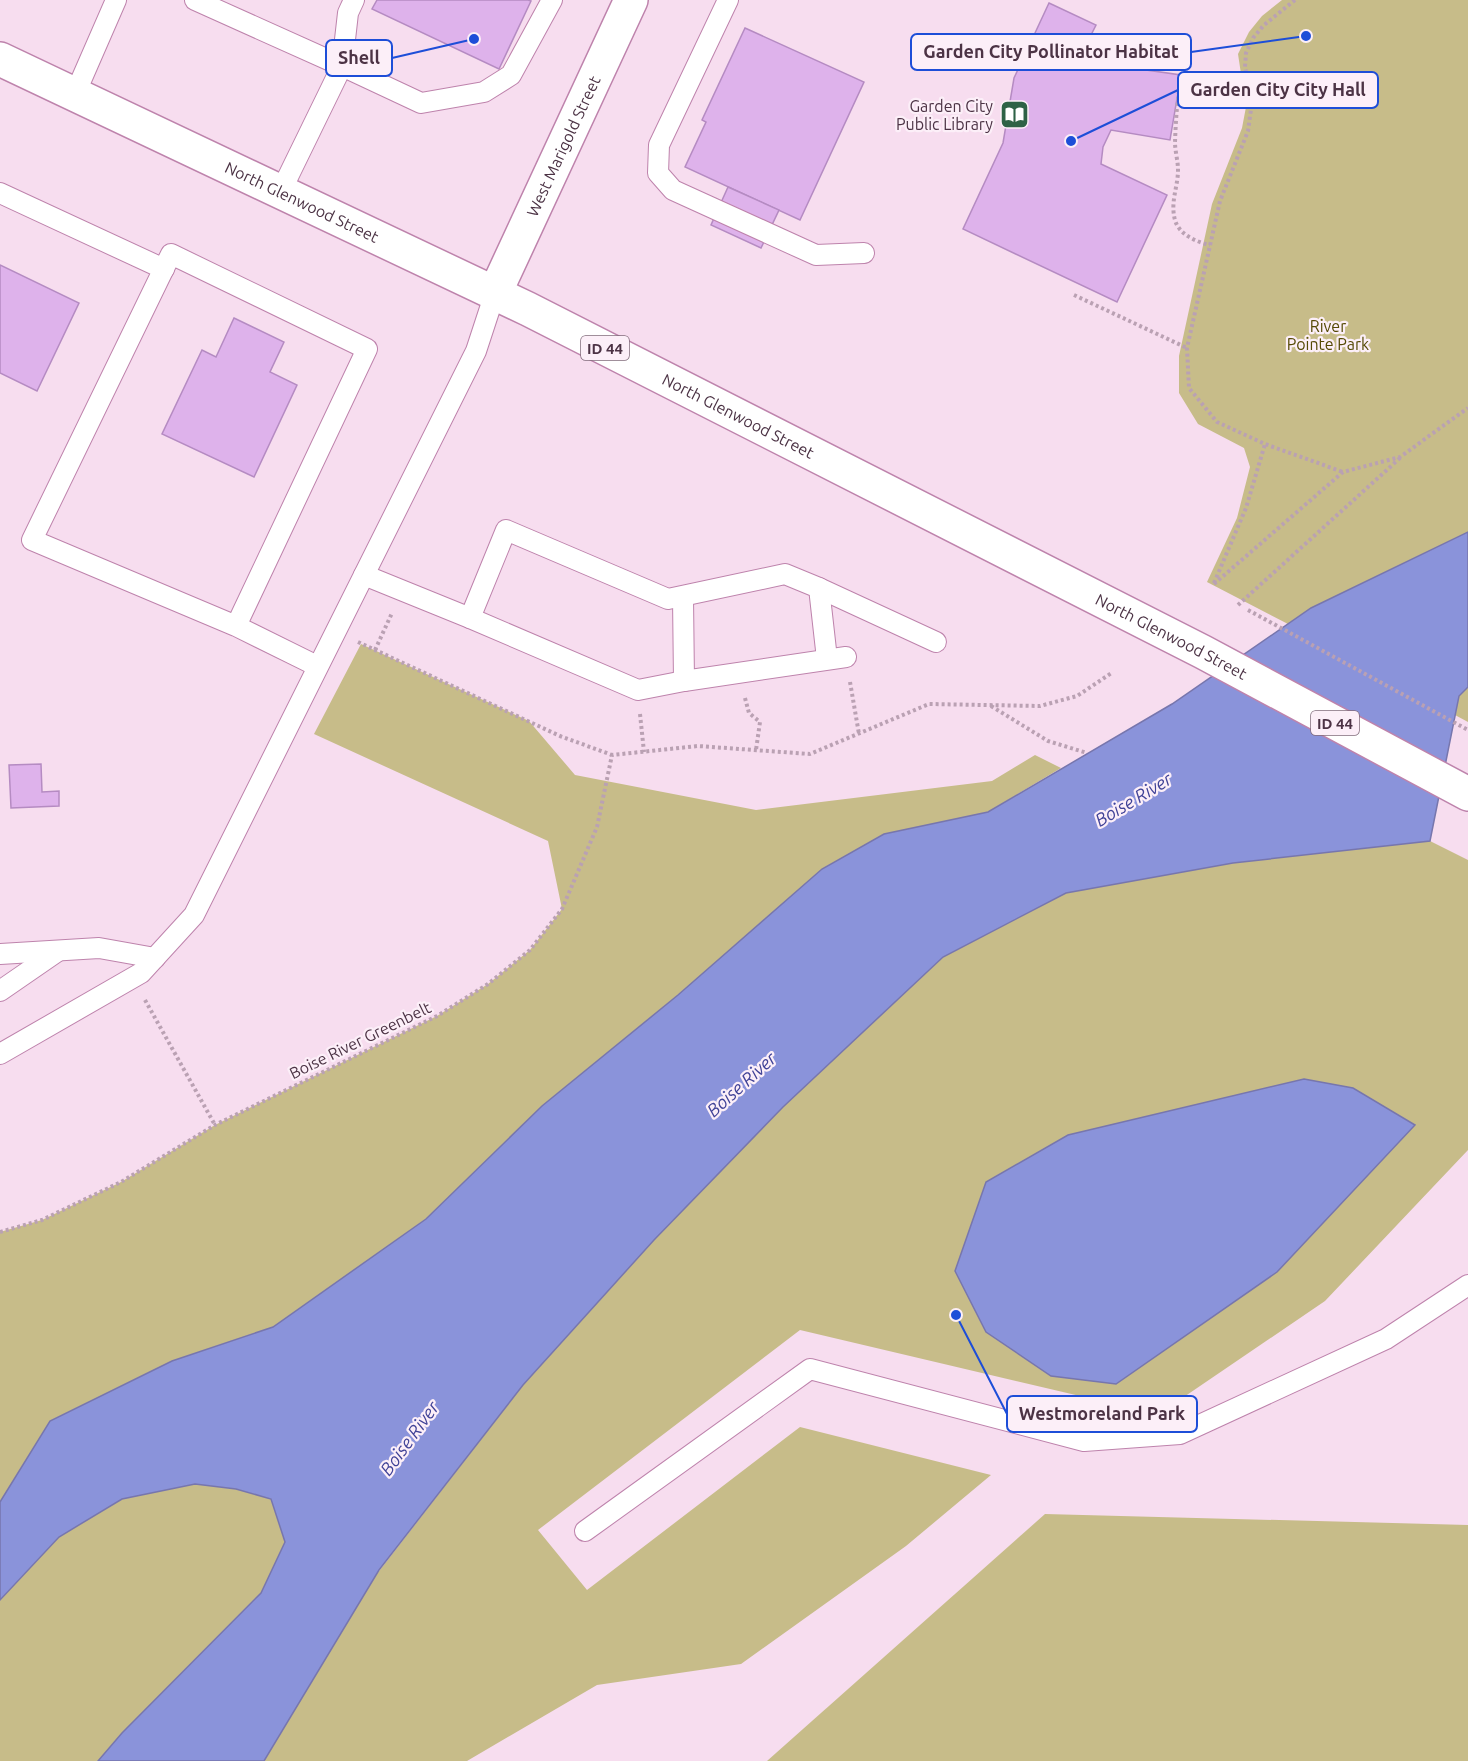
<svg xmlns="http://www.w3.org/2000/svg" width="1468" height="1761" viewBox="0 0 1468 1761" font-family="Ubuntu,sans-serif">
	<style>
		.green { fill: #c7bc89 }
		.water { fill: #8a93da; stroke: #7776ad; stroke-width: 1.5 }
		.building { fill: #deb2eb; stroke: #b58bc2; stroke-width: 1.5 }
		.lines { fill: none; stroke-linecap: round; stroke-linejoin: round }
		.lane-casing { stroke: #be83ac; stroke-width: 22 }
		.secondary-casing { stroke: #be83ac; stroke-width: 36 }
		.primary-casing { stroke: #be83ac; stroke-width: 36 }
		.path { stroke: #baa1b3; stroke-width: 4; stroke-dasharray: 3 3; stroke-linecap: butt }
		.lane { stroke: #fff; stroke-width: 20 }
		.secondary { stroke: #fff; stroke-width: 33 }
		.primary { stroke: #fff; stroke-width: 33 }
		.labels { text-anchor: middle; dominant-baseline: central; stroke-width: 4.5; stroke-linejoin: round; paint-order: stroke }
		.shield { fill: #fceff8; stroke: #816b7b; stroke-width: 1.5 }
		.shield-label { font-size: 15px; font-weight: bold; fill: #4c3345 }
		.poi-label { font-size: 16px; fill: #4c3345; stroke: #fceff8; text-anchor: end }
		.street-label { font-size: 16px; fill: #4c3345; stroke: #fceff8 }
		.park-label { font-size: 16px; fill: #554905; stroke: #fceff8 }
		.water-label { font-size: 18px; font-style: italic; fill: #404297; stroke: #fceff8 }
		.leader { fill: none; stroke: #1d4ed8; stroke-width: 2 }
		.callout-dot { fill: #1d4ed8; stroke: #fceff8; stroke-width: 2 }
		.callout { fill: #fceff8; stroke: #1d4ed8; stroke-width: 2 }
		.callout-label { font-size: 18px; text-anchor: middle; font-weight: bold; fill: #4c3345 }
	</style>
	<rect width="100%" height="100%" fill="#f7ddef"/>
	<g class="green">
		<path d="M 1282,0 L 1468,0 L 1468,532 L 1311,608 L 1288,624 L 1207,582 L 1237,518 L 1250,467 L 1244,448 L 1198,424 L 1179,393 L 1179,356 L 1212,204 L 1242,128 L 1246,107 L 1238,54 L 1249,32 L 1262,16 Z"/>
		<path d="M 361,644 L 529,721 L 575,775 L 756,810 L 992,781 L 1035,755 L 1061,768 L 988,812 L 884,834 L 678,995 L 542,1106 L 426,1219 L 273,1327 L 172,1361 L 50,1421 L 0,1502 L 0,1232 L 42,1220 L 121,1182 L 215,1125 L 437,1016 L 488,984 L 530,950 L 562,909 L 548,841 L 314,734 Z"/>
		<path d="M 1468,687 L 1468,722 L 1455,715 L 1459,696 Z"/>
		<path d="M 1430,841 L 1468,860 L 1468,1150 L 1325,1301 L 1178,1401 L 1097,1400 L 800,1330 L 538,1530 L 587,1590 L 800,1427 L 991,1475 L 906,1546 L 741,1664 L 597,1685 L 467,1761 L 264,1761 L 376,1575 L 523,1385 L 654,1240 L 783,1107 L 943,957 L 1066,893 L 1233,863 Z"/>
		<path d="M 195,1484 L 236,1489 L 271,1499 L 285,1542 L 261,1593 L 122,1733 L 98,1761 L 0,1761 L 0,1600 L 59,1537 L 122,1499 Z"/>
		<path d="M 1045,1514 L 1468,1525 L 1468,1761 L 767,1761 Z"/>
	</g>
	<g class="water">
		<path d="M 1468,532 L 1468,687 L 1459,696 L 1430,841 L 1233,863 L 1066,893 L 943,957 L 783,1107 L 654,1240 L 523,1385 L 379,1570 L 264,1761 L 98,1761 L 122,1733 L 261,1593 L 285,1542 L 271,1499 L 236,1489 L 195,1484 L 122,1499 L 59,1537 L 0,1600 L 0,1502 L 50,1421 L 172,1361 L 273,1327 L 426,1219 L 542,1106 L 678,995 L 822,869 L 884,834 L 988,812 L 1172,704 L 1311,608 Z"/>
		<path d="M 1304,1079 L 1353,1088 L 1415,1125 L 1277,1272 L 1116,1384 L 1051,1376 L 986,1332 L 955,1271 L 986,1182 L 1068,1135 Z"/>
	</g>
	<g class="building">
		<path d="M 377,0 L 528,0 L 531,1 L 499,69 L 372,9 Z"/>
		<path d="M 1049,3 L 1096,25 L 1085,47 L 1083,61 L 1181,75 L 1170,140 L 1111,130 L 1103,147 L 1101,164 L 1167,195 L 1117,302 L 963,229 L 1003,143 L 1014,78 Z"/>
		<path d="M 745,28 L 864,82 L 800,220 L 685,167 L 706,122 L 702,120 Z"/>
		<path d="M 728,187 L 779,210 L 761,248 L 711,225 Z"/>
		<path d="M 0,265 L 79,303 L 37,391 L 0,373 Z"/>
		<path d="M 234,318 L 284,342 L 270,372 L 297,385 L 254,477 L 162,434 L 202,350 L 216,357 Z"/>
		<path d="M 41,764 L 42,792 L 59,791 L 59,806 L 11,808 L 9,765 Z"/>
	</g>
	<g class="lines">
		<defs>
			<g id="lane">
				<path d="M 195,0 L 342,66 L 348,13 L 354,0"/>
				<path d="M 728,0 L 659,145 L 658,173 L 673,190 L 816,255 L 864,253"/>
				<path d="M 75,94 L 116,0"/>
				<path d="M 281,191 L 342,66 L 421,103 L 484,92 L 511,75 L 552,0"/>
				<path d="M 0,193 L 164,269"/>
				<path d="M 364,575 L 470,618 L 638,690 L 684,681 L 846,657"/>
				<path d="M 819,588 L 936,642"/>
				<path d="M 683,598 L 684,681"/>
				<path d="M 470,618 L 506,530 L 668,599 L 785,574 L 819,588 L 827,659"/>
				<path d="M 236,626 L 367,349 L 171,254 L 32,540 L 236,626 L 317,666"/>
				<path d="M 0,954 L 99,948 L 155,958"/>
				<path d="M 0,991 L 58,951"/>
				<path d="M 0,1054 L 141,973 L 194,915 L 476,351 L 495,293"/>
				<path d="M 585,1531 L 810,1369 L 1084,1441 L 1180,1434 L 1386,1339 L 1468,1285"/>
			</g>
			<g id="secondary">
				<path id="s1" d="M 495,293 L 631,0"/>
			</g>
			<g id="primary">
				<path id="s2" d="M 0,59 L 528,309 L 1203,652 L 1468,794"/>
			</g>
		</defs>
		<use href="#lane" class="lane-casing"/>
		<use href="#secondary" class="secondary-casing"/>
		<use href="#primary" class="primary-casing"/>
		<g class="path">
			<path d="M 1295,0 L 1264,25 L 1253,38 L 1246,53 L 1245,67 L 1252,102 L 1248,131 L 1220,201 L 1187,348 L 1189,388 L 1217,422 L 1265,444 L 1343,472"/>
			<path d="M 1187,56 C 1178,82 1176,114 1175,142 C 1175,151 1178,161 1178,170 C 1178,187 1170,202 1175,220 C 1179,235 1197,242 1210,245"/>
			<path d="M 1074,295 L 1187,348"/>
			<path d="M 1214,583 L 1246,508 L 1265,444"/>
			<path d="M 1214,584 L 1343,472 L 1400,457 L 1468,408"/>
			<path d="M 1238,605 L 1400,458"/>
			<path d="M 1248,610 L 1468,730"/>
			<path d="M 358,642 L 560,736 L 612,755"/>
			<path d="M 375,650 L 392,613"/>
			<path d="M 850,682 L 859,734"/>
			<path d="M 745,698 L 749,713 L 760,722 L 756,750"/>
			<path d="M 991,706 L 1048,741 L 1087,753"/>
			<path d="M 640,714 L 644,752"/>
			<path d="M 145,1000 L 215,1125"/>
			<path d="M 0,1232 L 42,1220 L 121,1182 L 215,1125 L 437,1016 L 488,984 L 530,950 L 562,909 L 597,827 L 612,755 L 698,746 L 810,754 L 929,704 L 1040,706 L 1077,696 L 1113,672"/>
		</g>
		<use href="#lane" class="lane"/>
		<use href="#secondary" class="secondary"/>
		<use href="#primary" class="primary"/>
	</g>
	<defs>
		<symbol id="library-square" viewBox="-11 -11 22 22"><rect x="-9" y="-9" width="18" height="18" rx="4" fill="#2e6246" stroke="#fceff8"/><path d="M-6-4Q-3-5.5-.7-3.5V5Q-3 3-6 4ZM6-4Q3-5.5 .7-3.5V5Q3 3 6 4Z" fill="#fff"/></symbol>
	</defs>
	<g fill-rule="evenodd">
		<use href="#library-square" x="998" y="98" width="33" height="33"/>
	</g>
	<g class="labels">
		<g class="shield">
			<rect x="581" y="336" width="48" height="24" rx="4.5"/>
			<rect x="1311" y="711" width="48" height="24" rx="4.5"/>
		</g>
		<g class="shield-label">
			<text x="605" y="348">ID 44</text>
			<text x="1335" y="723">ID 44</text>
		</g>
		<g class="poi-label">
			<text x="993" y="106">Garden City<tspan x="993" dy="18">Public Library</tspan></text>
		</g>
		<g class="street-label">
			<text stroke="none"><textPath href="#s1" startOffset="162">West Marigold Street</textPath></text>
			<text stroke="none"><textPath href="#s2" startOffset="334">North Glenwood Street</textPath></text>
			<text stroke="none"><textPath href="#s2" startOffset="820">North Glenwood Street</textPath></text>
			<text stroke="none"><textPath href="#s2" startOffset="1306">North Glenwood Street</textPath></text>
			<text transform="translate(360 1040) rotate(-26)">Boise River Greenbelt</text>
		</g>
		<g class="park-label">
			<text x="1328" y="326">River<tspan x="1328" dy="18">Pointe Park</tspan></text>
		</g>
		<g class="water-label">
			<text transform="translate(1133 799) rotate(-31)">Boise River</text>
			<text transform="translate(741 1084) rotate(-42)">Boise River</text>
			<text transform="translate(409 1438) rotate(-54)">Boise River</text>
		</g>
	</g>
	<path class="leader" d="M1306 36L1191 52M474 39L392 58M1071 141L1178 90M956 1315L1007 1414"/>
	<g class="callout-dot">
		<circle cx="1306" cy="36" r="6"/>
		<circle cx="474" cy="39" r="6"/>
		<circle cx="1071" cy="141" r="6"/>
		<circle cx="956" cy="1315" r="6"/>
	</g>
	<g class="callout">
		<rect x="911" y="34" width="280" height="36" rx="6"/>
		<rect x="326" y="40" width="66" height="36" rx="6"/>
		<rect x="1178" y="72" width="200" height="36" rx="6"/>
		<rect x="1007" y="1396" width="190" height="36" rx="6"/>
	</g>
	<g class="callout-label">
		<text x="1051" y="58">Garden City Pollinator Habitat</text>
		<text x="359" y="64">Shell</text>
		<text x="1278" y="96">Garden City City Hall</text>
		<text x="1102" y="1420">Westmoreland Park</text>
	</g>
</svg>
